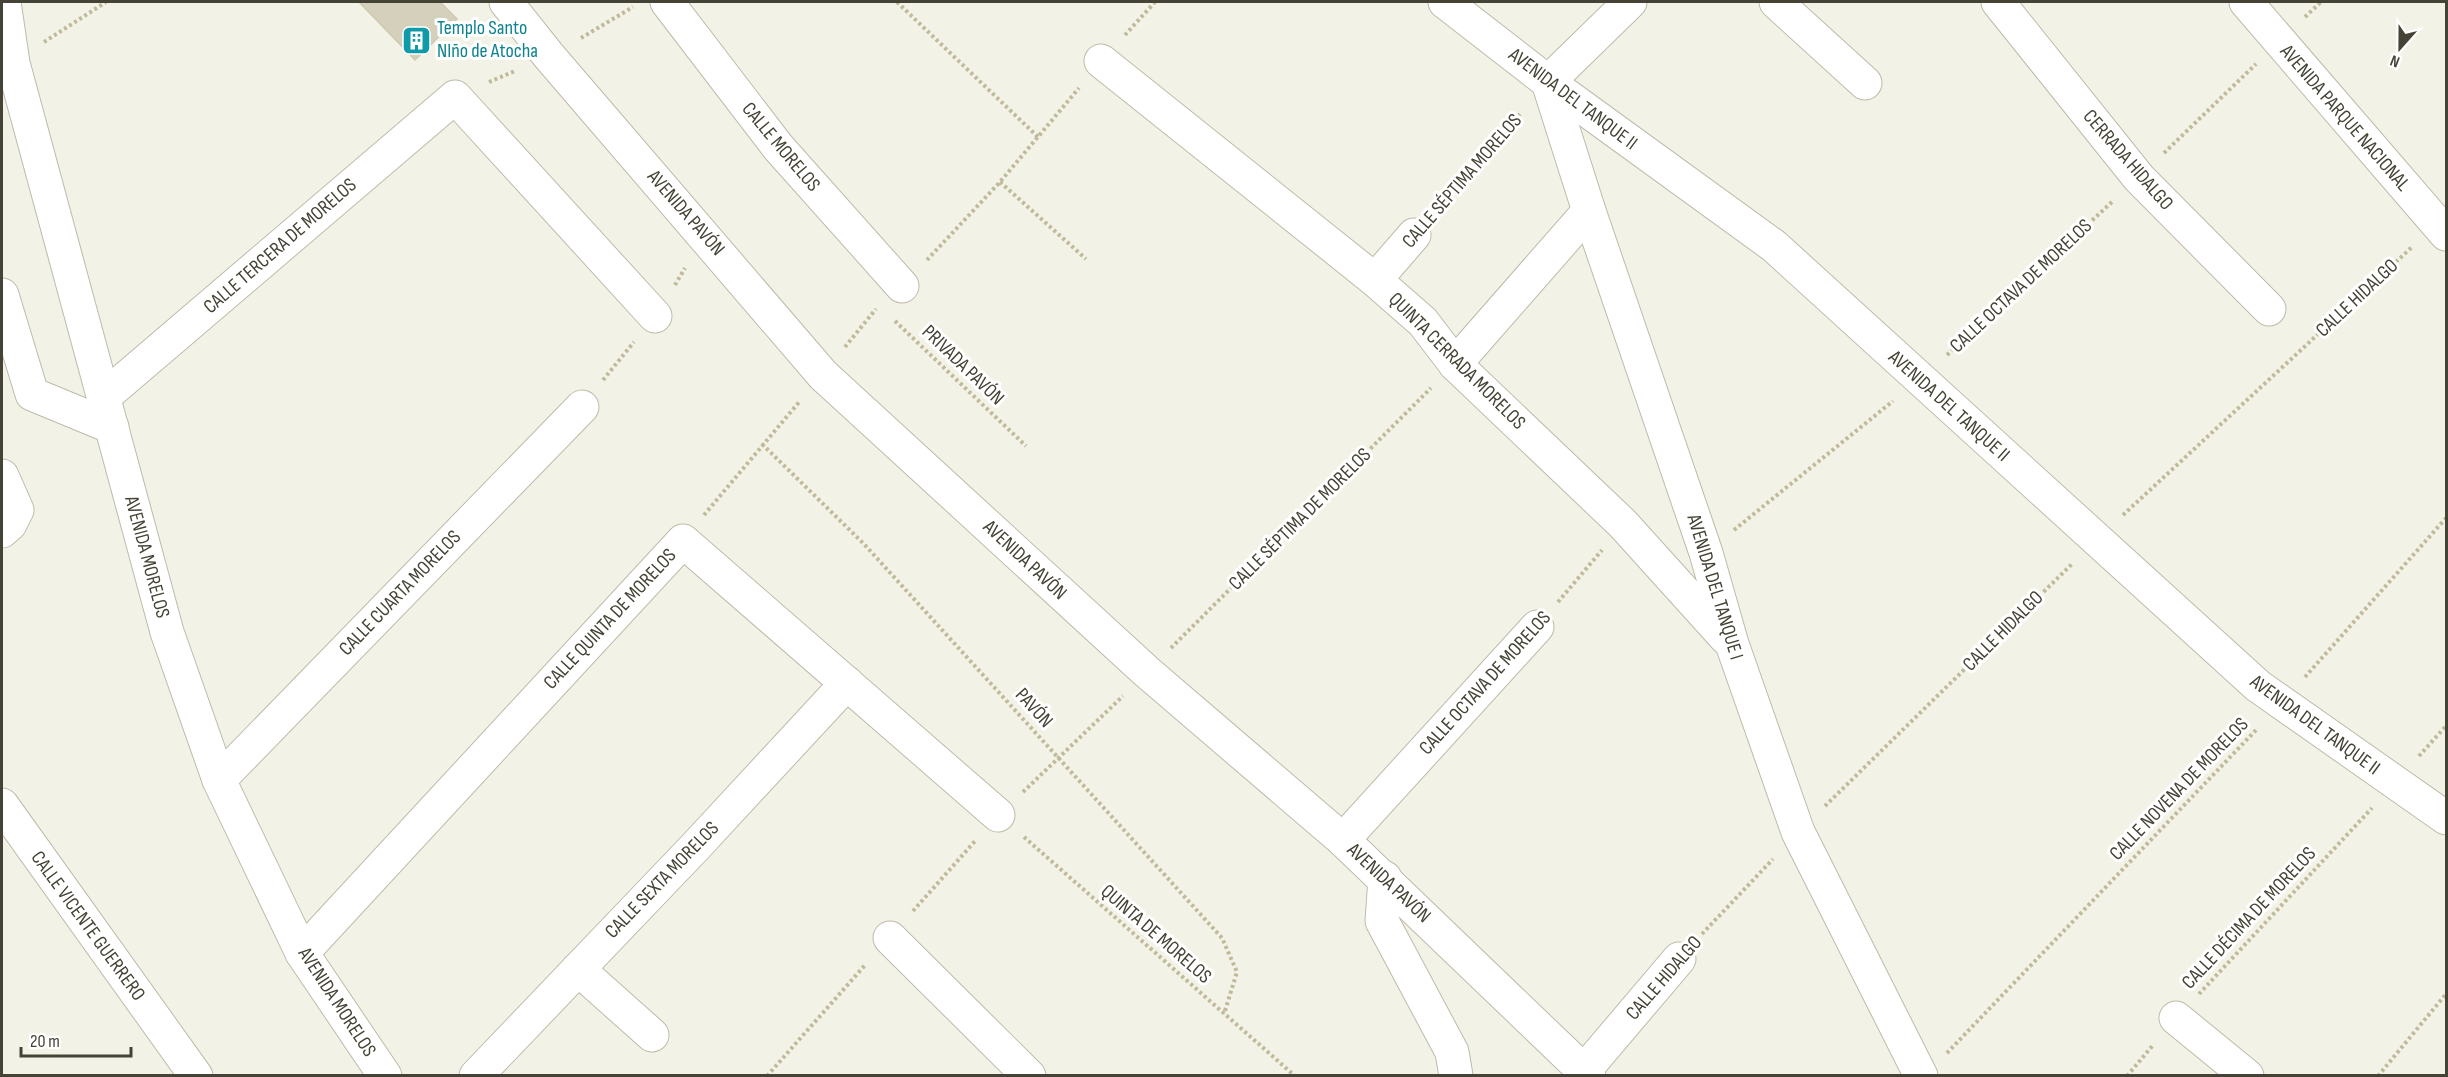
<svg xmlns="http://www.w3.org/2000/svg" width="2448" height="1077" viewBox="0 0 2448 1077" font-family="'Sofia Sans Condensed',sans-serif">
	<style>
		.building { fill: #d4d0bc; stroke: #cfc9af; stroke-width: 1.5 }
		.lines { fill: none; stroke-linecap: round; stroke-linejoin: round }
		.minor-casing { stroke: #bebba9; stroke-width: 35 }
		.tertiary-casing { stroke: #bebba9; stroke-width: 35 }
		.path { stroke: #c0ba9a; stroke-width: 4; stroke-dasharray: 3 3; stroke-linecap: butt }
		.minor { stroke: #fff; stroke-width: 33 }
		.tertiary { stroke: #fff; stroke-width: 33 }
		.labels { text-anchor: middle; dominant-baseline: central; stroke-width: 6; stroke-linejoin: round; paint-order: stroke }
		.culture-label { font-size: 20px; fill: #0d838f; stroke: #fff; text-anchor: start }
		.street-label { font-size: 20px; fill: #454335; stroke: #fff }
	</style>
	<rect width="100%" height="100%" fill="#f3f2e6"/>
	<path class="building" d="M 359,2 L 440,2 L 457,19 L 415,60 Z"/>
	<g class="lines">
		<defs>
			<g id="minor">
				<path d="M 667,2 L 778,147 L 902,286"/>
				<path d="M 1445,2 L 1548,82 L 1774,246 L 2258,686 L 2446,818"/>
				<path d="M 1630,2 L 1548,82 L 1589,211 L 1706,553 L 1732,644 L 1798,832 L 1921,1076"/>
				<path d="M 1776,2 L 1865,83"/>
				<path d="M 1998,2 L 2139,178 L 2269,309"/>
				<path d="M 2246,2 L 2446,234"/>
				<path d="M 1101,61 L 1375,280 L 1423,322 L 1455,364 L 1623,524 L 1726,638"/>
				<path d="M 1375,280 L 1414,235"/>
				<path d="M 2,295 L 32,394 L 112,427"/>
				<path d="M 1455,364 L 1589,211"/>
				<path d="M 105,396 L 455,97 L 655,316"/>
				<path d="M 2,476 L 17,510 L 10,524 L 2,531"/>
				<path d="M 219,780 L 582,407"/>
				<path d="M 2,805 L 196,1076"/>
				<path d="M 1343,840 L 1537,627"/>
				<path d="M 1385,878 L 1382,921 L 1452,1052 L 1456,1076"/>
				<path d="M 890,938 L 1029,1076"/>
				<path d="M 302,953 L 683,541 L 998,815"/>
				<path d="M 578,969 L 652,1035"/>
				<path d="M 2176,1018 L 2247,1076"/>
				<path d="M 1584,1071 L 1679,959"/>
				<path d="M 476,1076 L 696,846 L 847,683"/>
			</g>
			<g id="tertiary">
				<path d="M 4,2 L 13,63 L 167,632 L 219,780 L 302,953 L 385,1076"/>
				<path d="M 506,2 L 549,56 L 823,375 L 1147,672 L 1343,840 L 1589,1076"/>
			</g>
		</defs>
		<use href="#minor" class="minor-casing"/>
		<use href="#tertiary" class="tertiary-casing"/>
		<g class="path">
			<path d="M 897,2 L 1038,137"/>
			<path d="M 2305,17 L 2321,2"/>
			<path d="M 1125,35 L 1155,2"/>
			<path d="M 581,38 L 633,7"/>
			<path d="M 44,42 L 106,2"/>
			<path d="M 489,82 L 515,71"/>
			<path d="M 2164,153 L 2256,64"/>
			<path d="M 1000,182 L 1086,259"/>
			<path d="M 1436,210 L 1520,114"/>
			<path d="M 927,260 L 1000,182 L 1079,88"/>
			<path d="M 675,285 L 685,268"/>
			<path d="M 895,321 L 1026,446"/>
			<path d="M 845,347 L 876,309"/>
			<path d="M 1947,355 L 2113,201"/>
			<path d="M 603,380 L 634,342"/>
			<path d="M 762,444 L 864,544 L 1222,938 L 1237,972 L 1224,1014"/>
			<path d="M 704,515 L 800,401"/>
			<path d="M 2123,515 L 2412,247"/>
			<path d="M 1734,530 L 1893,401"/>
			<path d="M 1558,602 L 1602,550"/>
			<path d="M 1171,648 L 1431,388"/>
			<path d="M 2305,677 L 2446,518"/>
			<path d="M 2419,756 L 2446,726"/>
			<path d="M 1023,792 L 1123,696"/>
			<path d="M 1825,806 L 2072,564"/>
			<path d="M 1024,837 L 1295,1076"/>
			<path d="M 913,911 L 976,840"/>
			<path d="M 1702,934 L 1773,859"/>
			<path d="M 2199,994 L 2372,808"/>
			<path d="M 1947,1053 L 2257,729"/>
			<path d="M 767,1076 L 866,964"/>
			<path d="M 2127,1076 L 2154,1044"/>
			<path d="M 2378,1076 L 2446,994"/>
		</g>
		<use href="#minor" class="minor"/>
		<use href="#tertiary" class="tertiary"/>
	</g>
	<defs>
		<symbol id="building-square" viewBox="-11 -11 22 22"><rect x="-9" y="-9" width="18" height="18" rx="4" fill="#0f9aa8" stroke="#fff"/><path d="M-4-6H4V6H1V3H-1V6H-4ZM-2.5-4.3h1.7v1.8h-1.7ZM.8-4.3h1.7v1.8H.8ZM-2.5-1h1.7V.8h-1.7ZM.8-1h1.7V.8H.8Z" fill="#fff"/></symbol>
	</defs>
	<g fill-rule="evenodd">
		<use href="#building-square" x="400" y="24" width="33" height="33"/>
	</g>
	<g class="labels">
		<g class="culture-label">
			<text x="437" y="28">Templo Santo<tspan x="437" dy="23">NIño de Atocha</tspan></text>
		</g>
		<g class="street-label">
			<text transform="translate(1573 99) rotate(37)">AVENIDA DEL TANQUE II</text>
			<text transform="translate(2345 118) rotate(49)">AVENIDA PARQUE NACIONAL</text>
			<text transform="translate(781 147) rotate(50)">CALLE MORELOS</text>
			<text transform="translate(2128 160) rotate(49)">CERRADA HIDALGO</text>
			<text transform="translate(1462 181) rotate(-49)">CALLE SÉPTIMA MORELOS</text>
			<text transform="translate(686 213) rotate(49)">AVENIDA PAVÓN</text>
			<text transform="translate(280 246) rotate(-41)">CALLE TERCERA DE MORELOS</text>
			<text transform="translate(2021 286) rotate(-43)">CALLE OCTAVA DE MORELOS</text>
			<text transform="translate(2357 298) rotate(-43)">CALLE HIDALGO</text>
			<text transform="translate(1457 361) rotate(45)">QUINTA CERRADA MORELOS</text>
			<text transform="translate(963 365) rotate(44)">PRIVADA PAVÓN</text>
			<text transform="translate(1949 406) rotate(42)">AVENIDA DEL TANQUE II</text>
			<text transform="translate(1300 519) rotate(-45)">CALLE SÉPTIMA DE MORELOS</text>
			<text transform="translate(147 557) rotate(75)">AVENIDA MORELOS</text>
			<text transform="translate(1025 560) rotate(43)">AVENIDA PAVÓN</text>
			<text transform="translate(1715 587) rotate(73)">AVENIDA DEL TANQUE I</text>
			<text transform="translate(400 593) rotate(-46)">CALLE CUARTA MORELOS</text>
			<text transform="translate(610 619) rotate(-47)">CALLE QUINTA DE MORELOS</text>
			<text transform="translate(2003 631) rotate(-45)">CALLE HIDALGO</text>
			<text transform="translate(1485 683) rotate(-48)">CALLE OCTAVA DE MORELOS</text>
			<text transform="translate(1034 708) rotate(48)">PAVÓN</text>
			<text transform="translate(2315 725) rotate(36)">AVENIDA DEL TANQUE II</text>
			<text transform="translate(2179 789) rotate(-46)">CALLE NOVENA DE MORELOS</text>
			<text transform="translate(662 880) rotate(-46)">CALLE SEXTA MORELOS</text>
			<text transform="translate(1389 883) rotate(43)">AVENIDA PAVÓN</text>
			<text transform="translate(2249 918) rotate(-47)">CALLE DÉCIMA DE MORELOS</text>
			<text transform="translate(88 926) rotate(54)">CALLE VICENTE GUERRERO</text>
			<text transform="translate(1156 934) rotate(41)">QUINTA DE MORELOS</text>
			<text transform="translate(1664 978) rotate(-49)">CALLE HIDALGO</text>
			<text transform="translate(337 1002) rotate(57)">AVENIDA MORELOS</text>
		</g>
	</g>
	<rect width="2448" height="1077" fill="none" stroke="#454335" stroke-width="6"/>
	<g transform="translate(2400 48) rotate(201)" stroke="#ffffff" stroke-width="4.5" paint-order="stroke">
	<path d="M0-4.5L10 22L0 15L-10 22Z" fill="#454335"/>
	<text y="-9" font-size="16" font-weight="bold" text-anchor="middle" fill="#454335">N</text>
	</g>
	<path d="M21 1047v9h110v-9" fill="none" stroke="#454335" stroke-width="3"/>
	<text x="30" y="1047" font-size="18" fill="#454335" stroke="#ffffff" stroke-width="4.5" paint-order="stroke">20 m</text>
</svg>
